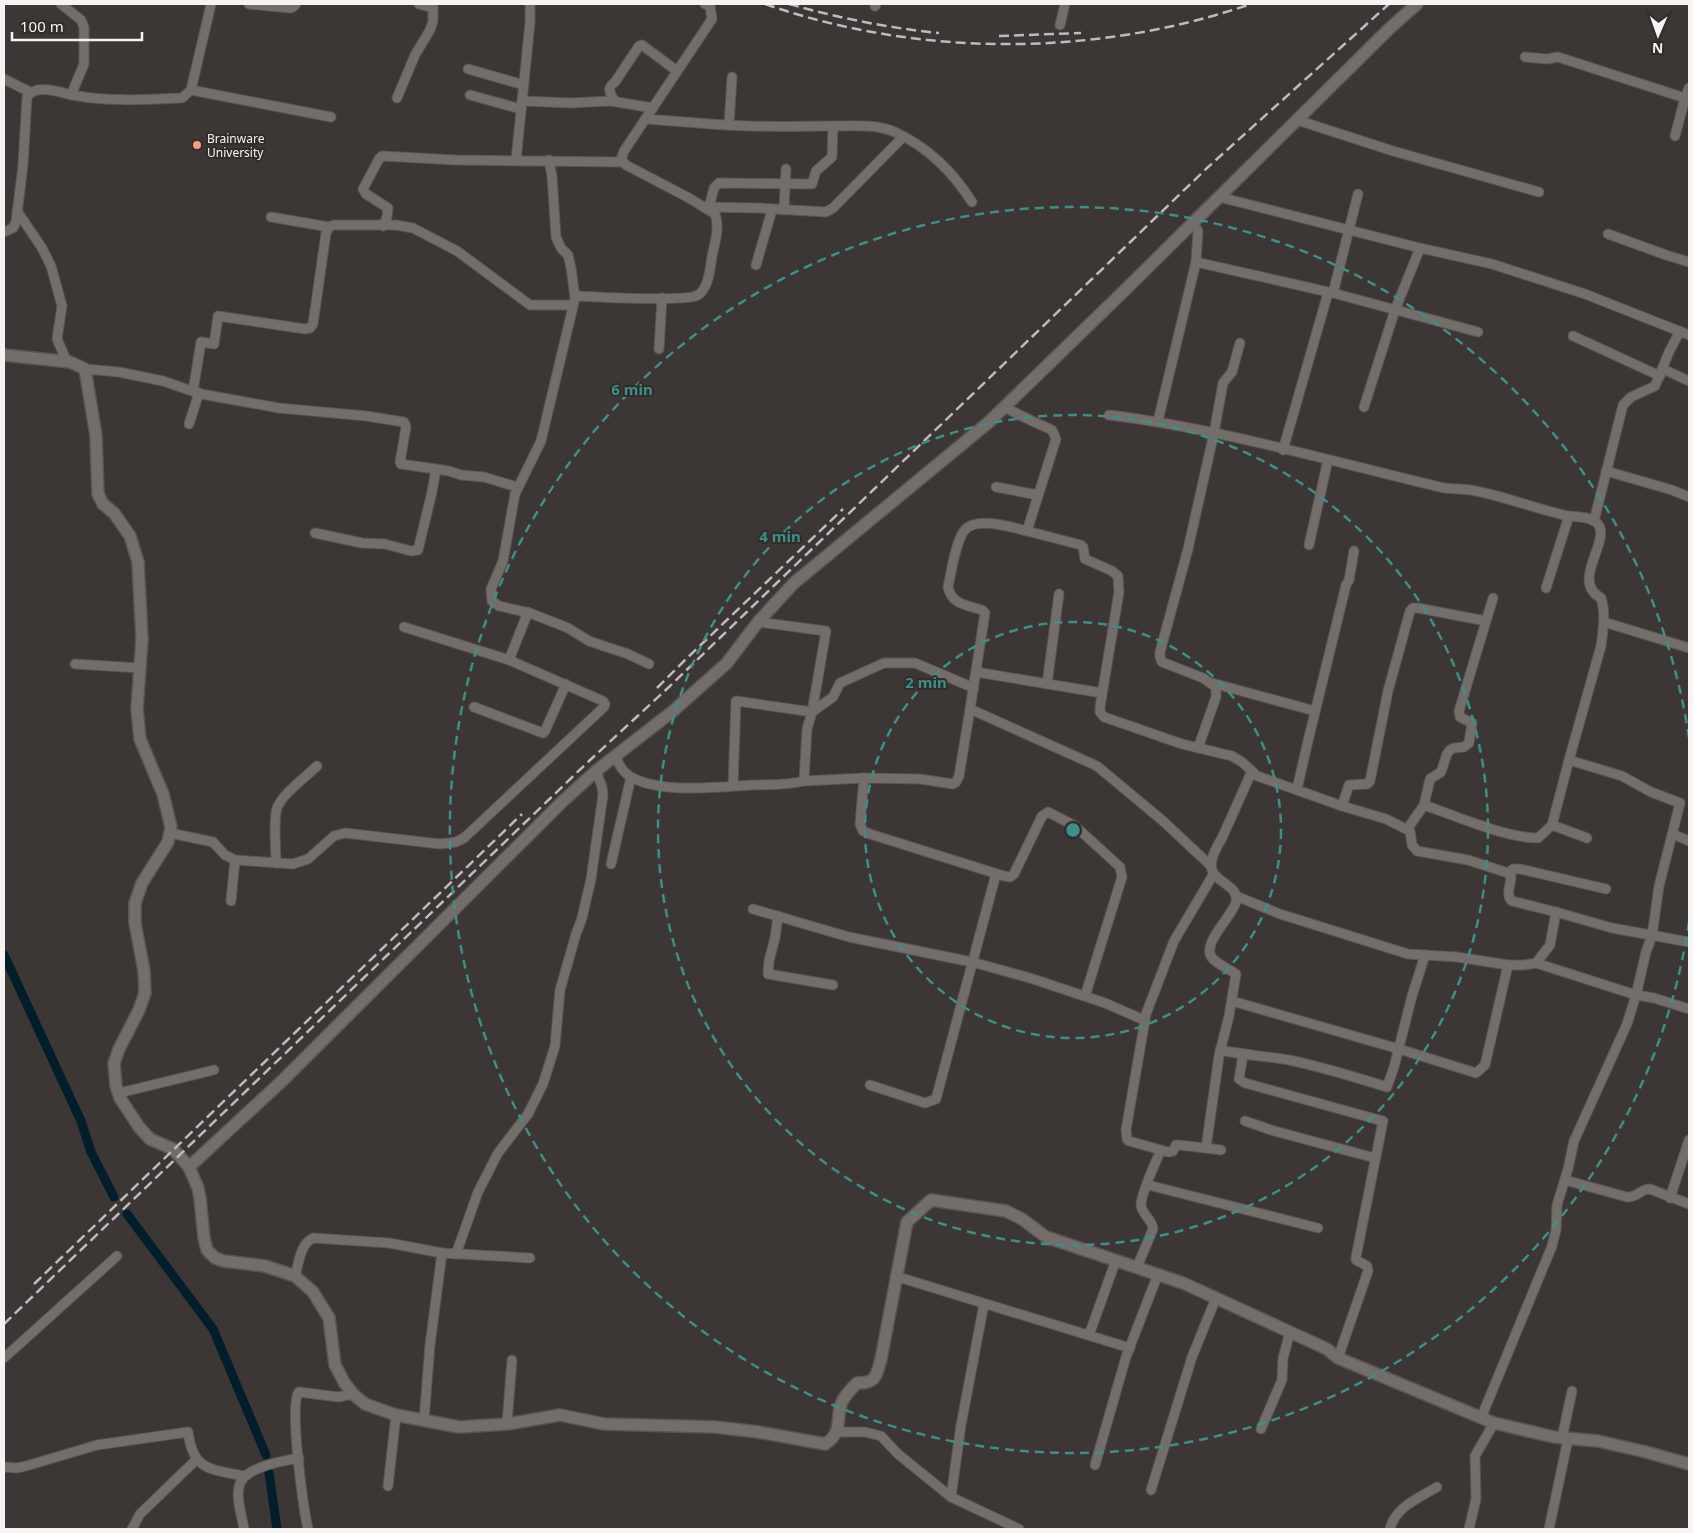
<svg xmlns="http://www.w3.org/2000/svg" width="1693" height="1533" viewBox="0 0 1693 1533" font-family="'Noto Sans',sans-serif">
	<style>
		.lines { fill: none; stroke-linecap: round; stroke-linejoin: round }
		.canal { stroke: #011e2a; stroke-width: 9 }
		.minor-casing { stroke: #5a5554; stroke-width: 11 }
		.tertiary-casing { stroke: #5a5554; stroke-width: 14 }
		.minor { stroke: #746e6b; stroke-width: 9 }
		.tertiary { stroke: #746e6b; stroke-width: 11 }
		.rail { stroke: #bfbbba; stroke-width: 2.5; stroke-dasharray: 10 5; stroke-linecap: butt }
		.ring { fill: none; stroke: #3d8f88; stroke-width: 2.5; stroke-dasharray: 9 6 }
		.poi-dot { fill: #f39f83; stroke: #322c2a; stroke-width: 2 }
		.labels { text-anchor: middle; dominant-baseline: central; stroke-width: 4; stroke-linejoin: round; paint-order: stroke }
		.poi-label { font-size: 12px; fill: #f7f3f2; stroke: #322c2a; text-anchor: start }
		.centre { fill: #3d8f88; stroke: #322c2a; stroke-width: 2.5 }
		.ring-label { font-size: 15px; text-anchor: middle; font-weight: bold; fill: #3d8f88; stroke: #322c2a; stroke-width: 4; stroke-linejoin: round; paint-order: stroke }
	</style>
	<rect width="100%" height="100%" fill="#3c3634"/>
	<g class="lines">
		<g class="canal">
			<path d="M 4,955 L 81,1121 L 91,1152 L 114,1197"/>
			<path d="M 127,1214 L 213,1329 L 266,1455"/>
			<path d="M 269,1473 L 277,1529"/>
		</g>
		<defs>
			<g id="minor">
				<path d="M 61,4 L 81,20 L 84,27 L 84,64 L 71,95"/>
				<path d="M 249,4 L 290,8 L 293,7 L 296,4"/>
				<path d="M 419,4 L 433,8"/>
				<path d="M 875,6 L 876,4"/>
				<path d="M 1060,25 L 1065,4"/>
				<path d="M 1525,57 L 1547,59 L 1558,57 L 1685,98"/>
				<path d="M 468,69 L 524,85"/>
				<path d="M 4,79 L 30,92"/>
				<path d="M 191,90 L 331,117"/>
				<path d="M 470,95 L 521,109"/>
				<path d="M 397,98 L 415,55 L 430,30 L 433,21 L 433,4"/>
				<path d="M 522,101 L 570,103 L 611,101 L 653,108"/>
				<path d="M 614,101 C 610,91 606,89 615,82 L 639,46 L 642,45 L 677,71"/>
				<path d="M 645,119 C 679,121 713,125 748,126 C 777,127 806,126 835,126 C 854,126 876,124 895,132 C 929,148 952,171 972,202"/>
				<path d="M 1297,120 L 1393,151 L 1539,192"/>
				<path d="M 729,125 L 732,77"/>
				<path d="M 1675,136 L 1685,98 L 1689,88"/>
				<path d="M 516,160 L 530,23 L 530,4"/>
				<path d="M 549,160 L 552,176 L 556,237 L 561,248 L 568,255 L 571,268 L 575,298"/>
				<path d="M 1219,197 L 1420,248 L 1492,264 L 1585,294 L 1689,335"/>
				<path d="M 705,207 L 759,208 L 826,212 L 833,208 L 903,137"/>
				<path d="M 709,207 L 714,188 L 719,183 L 812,184 L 816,171 L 832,157 L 833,126"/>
				<path d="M 784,210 L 786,169"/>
				<path d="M 17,211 L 42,248 L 51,266 L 62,306 L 57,339 L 67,362"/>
				<path d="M 271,217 L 329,227"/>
				<path d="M 383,226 L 387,217 L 388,208 L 366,194 L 363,189 L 379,159 L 382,156 L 456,160 L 622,162"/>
				<path d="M 4,232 L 13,228 L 16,222 L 23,165 L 27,97 C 37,82 63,94 78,96 C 112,102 148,99 182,98 L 191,90 L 211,4"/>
				<path d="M 1608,234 L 1666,255 L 1689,262"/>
				<path d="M 1196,262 L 1333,293 L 1478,332"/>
				<path d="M 756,265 L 772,210"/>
				<path d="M 1333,293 L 1358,194"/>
				<path d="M 1573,336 L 1660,376"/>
				<path d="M 659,349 L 662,298"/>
				<path d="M 85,369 L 119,372 L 163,381 L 201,394 L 279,408 L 366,416 L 404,422 L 406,427 L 400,462 L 401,464 L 449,471 L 461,475 L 484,477 L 517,487"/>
				<path d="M 1663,369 L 1689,381"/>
				<path d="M 193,391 L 201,342 L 214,344 L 218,316 L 305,329 L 310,328 L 313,324 L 326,233 L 329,227 L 334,225 L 396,225 L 413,228 L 457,251 L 530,305 L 572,305"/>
				<path d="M 1004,407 L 1032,421 L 1052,430 L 1056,439 L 1027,531 L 1081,545 L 1083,547 L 1085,559 L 1112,571 L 1118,576 L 1119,592 L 1100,707 L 1100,712 L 1104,717 L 1182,744 L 1232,756 L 1242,762 L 1257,776 L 1263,778 L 1342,806 L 1386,819 L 1410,831 L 1412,845 L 1417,851 L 1468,860 L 1508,873 L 1511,876 C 1511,885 1505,895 1512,901 L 1556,912 L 1612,928 L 1689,942"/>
				<path d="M 1364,407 L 1395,310 L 1420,248"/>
				<path d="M 1109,415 C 1222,429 1333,462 1444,488 C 1453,489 1462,489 1471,490 C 1504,496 1536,509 1568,516 C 1577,517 1592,516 1598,524 C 1611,542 1570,581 1601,598 C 1606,613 1603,630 1601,646 L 1569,760 L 1622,776 L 1651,792 L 1680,803 L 1659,886 L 1652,936 L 1646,952 L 1636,995 L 1627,1024 L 1574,1141 L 1568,1169 L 1557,1205 L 1556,1230 L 1552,1246 L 1481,1418"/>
				<path d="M 1158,421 L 1196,262 L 1198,231 L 1193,223"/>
				<path d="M 189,424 L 199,393"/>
				<path d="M 1283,450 L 1328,293"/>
				<path d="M 1606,471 L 1672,490 L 1689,497"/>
				<path d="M 996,487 L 1038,495"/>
				<path d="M 1594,521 L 1623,405 L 1631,397 L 1655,386 L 1669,352 L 1680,331"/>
				<path d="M 1027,531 C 1011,527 975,516 964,531 C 956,541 951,573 948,587 C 952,605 967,605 982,610 L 985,613 L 970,709 L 1097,766 L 1163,821 L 1211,866"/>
				<path d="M 315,533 L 362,543 L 385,544 L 411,551 L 418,550 L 432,492 L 436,469"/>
				<path d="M 1309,545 L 1328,460"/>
				<path d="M 1546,588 L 1569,516"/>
				<path d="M 758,622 L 826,631 L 812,712 L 807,729 L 804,781 L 864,778 L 920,779 L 953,784 L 956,782 L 959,776 L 970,709"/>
				<path d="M 1604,622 L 1689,648"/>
				<path d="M 404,627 L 509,660"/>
				<path d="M 75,664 L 140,668"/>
				<path d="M 649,664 L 628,654 L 589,641 L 568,628 L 530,613 L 499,606 L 492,601 L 491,589 L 503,561 L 515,494 L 541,441 L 575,298 L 579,296 C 598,297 686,302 698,295 C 709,288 710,268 712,256 C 715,242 720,228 715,214 L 689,198 L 626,165 L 621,159 L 624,151 L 712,19 L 710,6 L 705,4"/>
				<path d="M 976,672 L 1102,693"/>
				<path d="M 1212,683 L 1315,711"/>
				<path d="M 1047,684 L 1059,594"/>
				<path d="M 474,707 L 543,733 L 545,731 L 566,684"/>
				<path d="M 1198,748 L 1216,697 L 1216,687 L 1203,678 L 1162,662 L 1160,657 L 1160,652 L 1188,549 L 1214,433 L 1223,383 L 1232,372 L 1240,343"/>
				<path d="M 615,756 C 619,764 622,772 631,777 C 661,794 717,787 751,785 C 772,784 784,786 804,781"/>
				<path d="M 864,778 L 860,824 L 863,831 L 870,834 L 1004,876 L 1010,877 L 1014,874 L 1042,816 L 1048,812 L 1075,826 L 1120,867 L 1122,877 L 1085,996"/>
				<path d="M 733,786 L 736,701 L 812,712 L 833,697 L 840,683 L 884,663 L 915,663 L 974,688"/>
				<path d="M 1297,789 L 1308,741 L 1346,585 L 1349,580 L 1354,551"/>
				<path d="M 1424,805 C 1456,816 1506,838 1538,838 L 1552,825 L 1569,760"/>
				<path d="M 1342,806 L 1349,785 L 1367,784 L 1370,781 L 1388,691 L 1410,611 L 1413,608 L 1418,608 L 1486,621"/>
				<path d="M 1552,825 L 1587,838"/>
				<path d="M 1408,828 L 1424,805 L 1430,779 L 1441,772 L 1447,754 L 1450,750 L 1454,748 L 1464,747 L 1469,743 L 1472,723 L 1460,717 L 1459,711 L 1493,598"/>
				<path d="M 170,833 L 213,842 L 225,855 L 235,860 L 293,864 L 308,859 L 334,836 L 345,833 L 440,844 L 456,842 L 464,838 L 604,707 L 605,704 L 603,701 L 509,660 L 528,612"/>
				<path d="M 1673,834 L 1689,841"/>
				<path d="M 276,863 C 276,849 273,820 277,808 C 283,793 306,777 317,766"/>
				<path d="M 611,864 L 631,777"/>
				<path d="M 1508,873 L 1513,869 L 1520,869 L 1606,889"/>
				<path d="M 1236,896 L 1280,914 L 1408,954 L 1457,957 L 1508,965 L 1524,965 L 1536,963 L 1550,945 L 1556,912"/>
				<path d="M 231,901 L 235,860"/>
				<path d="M 753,909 L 849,937 L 972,962 L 1030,978 L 1105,1003 L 1144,1020"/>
				<path d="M 778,916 L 775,938 L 769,961 L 768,974 L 833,985"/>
				<path d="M 1536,963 L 1636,995 L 1654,998 L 1689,1009"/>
				<path d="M 1232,1001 L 1399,1049 L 1476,1073 L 1485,1065 L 1508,965"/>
				<path d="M 1220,1050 C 1244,1055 1266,1056 1289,1060 C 1322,1067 1355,1077 1387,1087 L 1394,1067 L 1412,996 L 1425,955"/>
				<path d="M 1243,1055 L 1239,1079 L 1245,1083 L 1383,1121 L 1356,1257 L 1356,1260 L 1367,1266 L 1368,1271 L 1338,1358"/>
				<path d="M 870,1085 L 925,1103 L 936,1099 L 996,874"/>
				<path d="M 119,1093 L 214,1070"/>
				<path d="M 1245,1121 L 1271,1130 L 1375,1158"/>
				<path d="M 1206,1148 L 1178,1145 L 1176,1145 L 1173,1151 L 1168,1152 L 1129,1141 L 1127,1139 L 1126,1130 L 1146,1014 L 1174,941 L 1213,875"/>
				<path d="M 1221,1150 L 1206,1148 L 1219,1056 L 1229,1016 L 1236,974 C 1229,969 1219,965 1213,959 C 1199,945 1233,916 1236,902 C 1240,885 1212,882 1211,866 C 1211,856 1217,846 1222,838 C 1232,816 1242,793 1252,771"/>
				<path d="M 1565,1180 L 1627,1197 C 1637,1198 1640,1189 1650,1189 L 1689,1204"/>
				<path d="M 1148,1185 L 1318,1228"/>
				<path d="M 1670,1198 L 1689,1140"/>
				<path d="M 456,1254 L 478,1192 L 498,1153 L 528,1114 L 543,1084 L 555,1046 L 560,990 L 576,934 L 582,918 L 591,879 L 603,795 L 602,787 L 596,771"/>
				<path d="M 1137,1267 L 1153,1229 C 1153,1220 1142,1215 1141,1205 C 1141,1195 1156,1161 1161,1150"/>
				<path d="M 295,1276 C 299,1263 300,1244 313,1238 L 389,1243 L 442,1253"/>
				<path d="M 895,1276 L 1130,1348"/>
				<path d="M 984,1304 L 961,1425 L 951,1497 L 1019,1529"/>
				<path d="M 1089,1335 L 1116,1260"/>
				<path d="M 4,1358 L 117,1256"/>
				<path d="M 424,1420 L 430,1345 L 442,1253 L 530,1258"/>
				<path d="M 507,1424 L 512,1360"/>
				<path d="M 1261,1429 L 1282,1380 L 1283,1358 L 1290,1332"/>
				<path d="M 837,1432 L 865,1432 L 881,1436 L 898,1454 L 951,1497"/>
				<path d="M 1562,1438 L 1572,1391"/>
				<path d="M 1095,1465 L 1126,1357 L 1158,1274"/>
				<path d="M 4,1467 L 17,1468 L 26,1466 L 97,1445 L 188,1432 C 193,1471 210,1469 244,1476"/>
				<path d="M 388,1486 L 396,1415"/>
				<path d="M 1151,1490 L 1192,1357 L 1216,1298"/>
				<path d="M 132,1529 L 140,1514 L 196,1460"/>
				<path d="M 244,1529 C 242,1516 236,1500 239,1487 C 242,1467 283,1461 299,1458"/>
				<path d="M 308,1529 C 304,1511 288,1401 299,1392 L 338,1397 L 353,1394"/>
				<path d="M 1390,1529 C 1395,1507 1419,1498 1437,1487"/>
				<path d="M 1469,1529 L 1476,1499 L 1475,1456 L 1494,1423"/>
				<path d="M 1549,1529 L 1568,1439"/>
			</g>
			<g id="tertiary">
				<path d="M 4,355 L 70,362 L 85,369 L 96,436 L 98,494 L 103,504 L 114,513 L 130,536 L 138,562 L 142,639 L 137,709 L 140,739 L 163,794 L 171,827 L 168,842 L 142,883 L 135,903 L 135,923 L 144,971 L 145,993 L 139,1010 L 119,1049 L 114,1063 L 116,1086 L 120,1098 L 139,1127 L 150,1139 L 173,1149 L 189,1167 L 198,1188 L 200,1198 L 204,1238 L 207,1250 L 215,1258 L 224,1261 L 265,1266 L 295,1276 L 313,1292 L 329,1318 L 335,1365 L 344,1382 L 353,1394 L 365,1404 L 396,1415 L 459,1427 L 507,1424 L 560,1415 L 604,1424 L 715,1427 L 758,1432 L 825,1444 C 844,1432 835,1418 842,1402 C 845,1395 852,1388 857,1383 C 877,1383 876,1376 881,1359 L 907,1222 L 931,1200 L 1006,1211 L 1022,1219 L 1046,1237 L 1183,1283 L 1327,1349 L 1338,1358 L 1494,1423 L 1554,1437 L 1598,1441 L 1646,1452 L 1689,1464"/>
				<path d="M 189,1167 L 282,1081 L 563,801 L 596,771 L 673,711 L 727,663 L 758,622 L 794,583 L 989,422 L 1126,289 L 1390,28 L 1417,4"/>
			</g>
		</defs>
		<use href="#minor" class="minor-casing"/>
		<use href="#tertiary" class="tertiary-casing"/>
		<use href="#minor" class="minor"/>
		<use href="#tertiary" class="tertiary"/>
		<g class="rail">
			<path d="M 765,4 C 921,58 1096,57 1251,4"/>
			<path d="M 789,4 C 839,18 888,28 939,33"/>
			<path d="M 999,36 L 1081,33"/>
			<path d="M 657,688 L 685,660 L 843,509"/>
			<path d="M 34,1284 L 522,814"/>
			<path d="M 4,1324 L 589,761 L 670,686 L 1207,168 L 1389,4"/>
		</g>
	</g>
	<g class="ring">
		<circle cx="1073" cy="830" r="208"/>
		<circle cx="1073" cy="830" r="415"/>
		<path d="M1689 922A623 623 0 1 1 1689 738"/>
	</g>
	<circle class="poi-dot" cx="197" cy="145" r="5"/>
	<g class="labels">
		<g class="poi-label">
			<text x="207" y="138">Brainware<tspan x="207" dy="14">University</tspan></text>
		</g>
	</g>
	<circle cx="1073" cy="830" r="8" class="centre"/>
	<g class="ring-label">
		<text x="632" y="395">6 min</text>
		<text x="780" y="542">4 min</text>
		<text x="926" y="688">2 min</text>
	</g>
	<rect width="1693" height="1533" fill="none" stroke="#f7f3f2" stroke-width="10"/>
	<g transform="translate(1658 35) rotate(182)" stroke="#322c2a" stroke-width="4" paint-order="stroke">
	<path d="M0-4L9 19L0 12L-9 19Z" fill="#f7f3f2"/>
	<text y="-8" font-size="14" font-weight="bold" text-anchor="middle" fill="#f7f3f2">N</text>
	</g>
	<path d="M12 32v8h130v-8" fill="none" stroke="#f7f3f2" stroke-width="2.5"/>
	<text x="20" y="32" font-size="15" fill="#f7f3f2" stroke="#322c2a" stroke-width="4" paint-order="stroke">100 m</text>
</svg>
